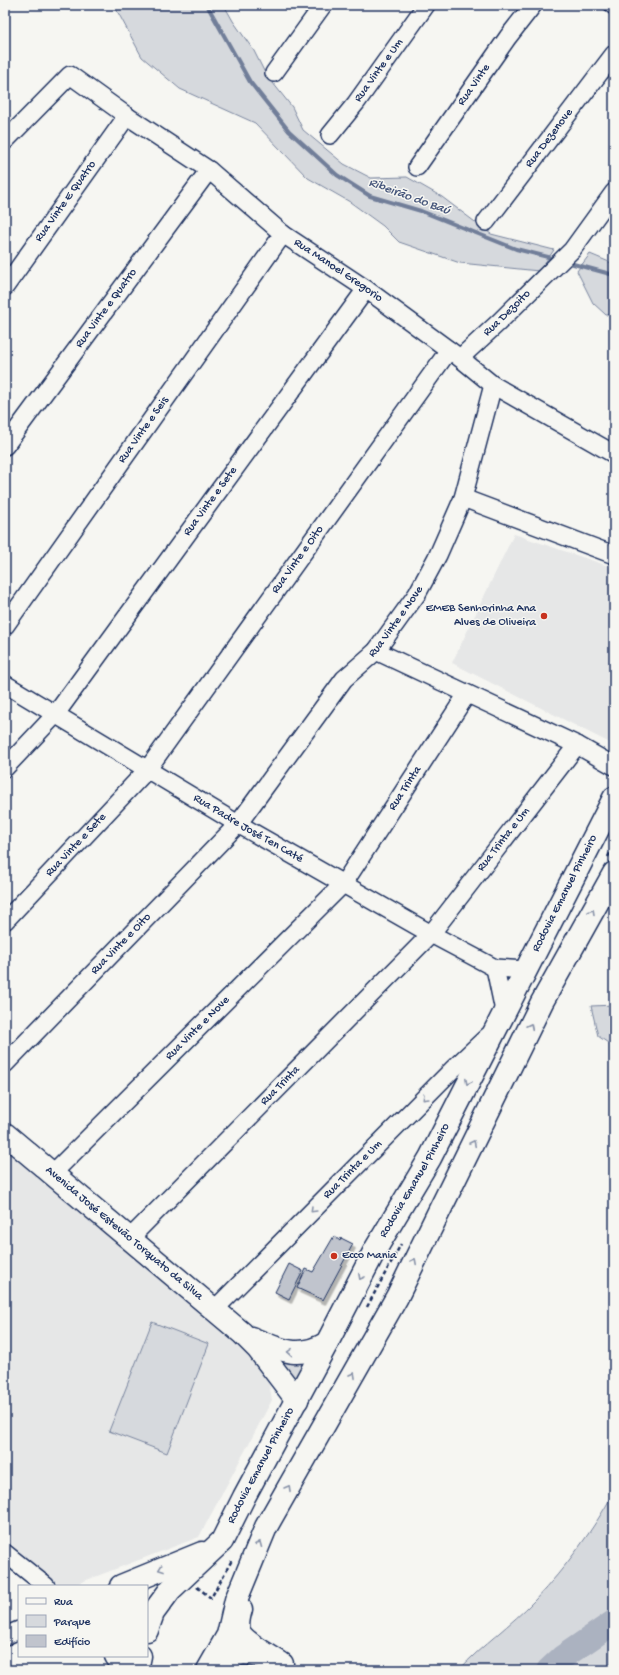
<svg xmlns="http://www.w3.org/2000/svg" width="619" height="1675" viewBox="0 0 619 1675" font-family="'Gochi Hand',sans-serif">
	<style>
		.built { fill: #e6e7e7 }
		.green { fill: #d6d9dd; stroke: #78849e }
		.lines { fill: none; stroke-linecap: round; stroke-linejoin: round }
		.stream { stroke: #717e99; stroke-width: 4 }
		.river { stroke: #abb2c0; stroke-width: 25 }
		.building { fill: #c0c4cd; stroke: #1b2f5e; filter: url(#shadow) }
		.street-casing { stroke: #1b2f5e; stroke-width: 20 }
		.secondary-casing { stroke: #1b2f5e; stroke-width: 25 }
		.path { stroke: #1b2f5e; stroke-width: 2.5; stroke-dasharray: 4 3; stroke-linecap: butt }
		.street { stroke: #f6f6f2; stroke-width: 17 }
		.secondary { stroke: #f6f6f2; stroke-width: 22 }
		.oneway { stroke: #8892a8 }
		.poi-dot { fill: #c8321e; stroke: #f6f6f2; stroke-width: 1.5 }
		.labels { text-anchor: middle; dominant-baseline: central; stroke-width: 3; stroke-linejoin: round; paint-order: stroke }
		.street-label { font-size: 12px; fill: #1b2f5e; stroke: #f6f6f2 }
		.poi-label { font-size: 12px; fill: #1b2f5e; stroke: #f6f6f2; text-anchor: end }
		.water-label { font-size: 13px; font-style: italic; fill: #46567b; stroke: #f6f6f2 }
	</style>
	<defs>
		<filter id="shadow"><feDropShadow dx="2.5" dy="4.5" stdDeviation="0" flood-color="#0004"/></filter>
	</defs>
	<rect width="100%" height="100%" fill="#f6f6f2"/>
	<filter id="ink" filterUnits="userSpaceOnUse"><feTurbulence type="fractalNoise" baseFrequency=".025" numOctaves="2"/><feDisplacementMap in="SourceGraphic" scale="8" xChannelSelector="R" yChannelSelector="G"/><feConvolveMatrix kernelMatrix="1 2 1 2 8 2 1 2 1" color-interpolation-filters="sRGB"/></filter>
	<g filter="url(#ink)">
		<g class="built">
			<path d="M 514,534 L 614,568 L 614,745 L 452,663 Z"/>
			<path d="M 5,1147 L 257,1356 L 268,1378 L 272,1400 L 199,1537 L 71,1586 L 60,1586 L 5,1539 Z"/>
		</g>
		<g class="green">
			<path d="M 114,5 L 224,5 L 233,21 L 254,51 L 265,73 L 292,107 L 303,130 L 344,164 L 371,178 L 407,177 L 442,197 L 491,234 L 554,250 L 539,271 L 460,263 L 399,242 L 383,226 L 350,202 L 308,178 L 255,123 L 180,89 L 142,57 Z"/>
			<path d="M 590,254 L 614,264 L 614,314 L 606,315 L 593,303 L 577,271 Z"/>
			<path d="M 614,1005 L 614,1047 L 598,1036 L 591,1006 Z"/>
			<path d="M 152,1322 L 209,1344 L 167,1453 L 109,1431 Z"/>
			<path d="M 278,1357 L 307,1363 L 295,1383 Z"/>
			<path d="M 614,1492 L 614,1670 L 459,1670 C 482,1645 511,1625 535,1600 C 566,1567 592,1532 614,1492 Z"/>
		</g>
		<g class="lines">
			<g class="stream">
				<path d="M 207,5 L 250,82 L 289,131 L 337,175 L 370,196 L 421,211 L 516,249 L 556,259"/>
				<path d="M 566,262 L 614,275"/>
			</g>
			<path class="river" d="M 549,1670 L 563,1657 L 614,1622"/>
		</g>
		<g class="building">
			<path d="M 334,1236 L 340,1241 L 341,1238 L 353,1244 L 323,1300 L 297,1288 L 306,1269 L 313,1272 Z"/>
			<path d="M 289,1264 L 303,1271 L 289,1299 L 275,1292 Z"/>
		</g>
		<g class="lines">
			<defs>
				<g id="street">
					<path d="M 613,5 L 614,6"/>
					<path d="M 274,73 L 323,5"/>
					<path id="s1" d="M 330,135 L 356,103 L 426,5"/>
					<path id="s2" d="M 5,141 L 70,75 L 127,116 L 209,170 L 283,234 L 366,289 L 460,358 L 493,385 L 614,454"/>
					<path id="s3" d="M 417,167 L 508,37 L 533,5"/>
					<path id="s4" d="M 486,222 L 614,54"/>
					<path id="s5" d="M 5,287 L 127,116"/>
					<path id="s6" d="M 460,358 L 498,323 L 572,250 L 614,192"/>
					<path id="s7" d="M 5,446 L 209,170"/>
					<path d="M 463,498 L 614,555"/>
					<path id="s8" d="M 5,626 L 283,234"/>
					<path d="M 376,651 L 577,745 L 614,766"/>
					<path id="s9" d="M 5,684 L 238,824 L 431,934 L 495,968 L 525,970"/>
					<path id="s10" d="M 5,768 L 55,715 L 366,289"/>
					<path id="s11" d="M 5,921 L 147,770 L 449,350"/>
					<path d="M 495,968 L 504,1011"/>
					<path id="s12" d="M 5,1064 L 238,824 L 344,679 L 376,651 L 417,594 L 438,555 L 463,498 L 493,385"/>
					<path id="s13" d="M 52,1174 L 344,883 L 467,694"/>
					<path id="s14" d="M 130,1238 L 431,934 L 577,745"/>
					<path id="s15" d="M 215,1309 L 453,1069 L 488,1036"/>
					<path d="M 5,1553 L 46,1586"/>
					<path d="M 5,1636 L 19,1630"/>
				</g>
				<g id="secondary">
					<path id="s16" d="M 5,1134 L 242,1333 L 258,1349 L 297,1400"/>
					<path d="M 251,1338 C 280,1350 298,1360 327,1343"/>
					<path d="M 121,1586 L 202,1553"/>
					<path d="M 241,1609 C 239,1616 237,1624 239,1631 C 243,1642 272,1657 282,1664"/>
					<path id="s17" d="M 147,1630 L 153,1613 L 170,1590 L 222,1541 L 244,1497 L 327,1343 L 375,1250 L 430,1158 L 614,798"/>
					<path d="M 116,1656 L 126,1670"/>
					<path d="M 137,1670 L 140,1656"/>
					<path d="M 208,1670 L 228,1635 L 236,1600 L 266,1527 L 397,1297 L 542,1002 L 614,873"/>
					<path d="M 220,1670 C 236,1649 245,1651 269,1660"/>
				</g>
			</defs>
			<use href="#street" class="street-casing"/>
			<use href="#secondary" class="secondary-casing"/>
			<g class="path">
				<path d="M 608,857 L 614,845"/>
				<path d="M 367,1307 L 401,1244"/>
				<path d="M 197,1587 L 211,1598 L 232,1560"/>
			</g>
			<use href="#street" class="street"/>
			<use href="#secondary" class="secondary"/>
		</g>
		<defs><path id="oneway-chevron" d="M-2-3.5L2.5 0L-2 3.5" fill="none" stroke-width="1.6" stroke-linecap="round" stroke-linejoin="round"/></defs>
		<g class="oneway">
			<use href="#oneway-chevron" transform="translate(592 912) rotate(-61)"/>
			<use href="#oneway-chevron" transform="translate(530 1026) rotate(-64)"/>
			<use href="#oneway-chevron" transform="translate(468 1082) rotate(117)"/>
			<use href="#oneway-chevron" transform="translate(425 1098) rotate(135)"/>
			<use href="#oneway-chevron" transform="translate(473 1143) rotate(-64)"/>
			<use href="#oneway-chevron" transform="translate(313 1210) rotate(135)"/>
			<use href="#oneway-chevron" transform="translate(414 1261) rotate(-63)"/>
			<use href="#oneway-chevron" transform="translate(361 1277) rotate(118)"/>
			<use href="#oneway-chevron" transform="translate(290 1352) rotate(-177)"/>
			<use href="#oneway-chevron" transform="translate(353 1375) rotate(-61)"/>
			<use href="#oneway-chevron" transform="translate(288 1488) rotate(-60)"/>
			<use href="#oneway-chevron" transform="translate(259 1544) rotate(-68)"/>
			<use href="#oneway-chevron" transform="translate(161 1569) rotate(160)"/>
		</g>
	</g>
	<g class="poi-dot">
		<circle cx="544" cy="616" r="4"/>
		<circle cx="334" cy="1256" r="4"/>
	</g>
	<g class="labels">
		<g class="street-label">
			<text stroke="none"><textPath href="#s1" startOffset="81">Rua Vinte e Um</textPath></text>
			<text stroke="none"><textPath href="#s3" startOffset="100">Rua Vinte</textPath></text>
			<text stroke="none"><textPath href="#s4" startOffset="105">Rua Dezenove</textPath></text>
			<text stroke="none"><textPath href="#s5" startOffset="105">Rua Vinte E Quatro</textPath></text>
			<text stroke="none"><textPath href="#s2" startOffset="425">Rua Manoel Gregorio</textPath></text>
			<text stroke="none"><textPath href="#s7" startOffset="171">Rua Vinte e Quatro</textPath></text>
			<text stroke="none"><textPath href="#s6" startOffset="65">Rua Dezoito</textPath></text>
			<text stroke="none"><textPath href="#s8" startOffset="240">Rua Vinte e Seis</textPath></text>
			<text stroke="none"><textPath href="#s10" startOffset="337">Rua Vinte e Sete</textPath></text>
			<text stroke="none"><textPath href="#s11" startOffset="466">Rua Vinte e Oito</textPath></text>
			<text stroke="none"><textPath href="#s12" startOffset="592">Rua Vinte e Nove</textPath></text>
			<text stroke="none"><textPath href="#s13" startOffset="525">Rua Trinta</textPath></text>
			<text stroke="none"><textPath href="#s9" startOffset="283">Rua Padre José Ten Caté</textPath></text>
			<text stroke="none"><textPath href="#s14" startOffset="547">Rua Trinta e Um</textPath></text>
			<text stroke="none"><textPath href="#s11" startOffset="104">Rua Vinte e Sete</textPath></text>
			<text stroke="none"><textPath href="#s17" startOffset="851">Rodovia Emanuel Pinheiro</textPath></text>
			<text stroke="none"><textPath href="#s12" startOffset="167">Rua Vinte e Oito</textPath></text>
			<text stroke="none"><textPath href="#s13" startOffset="206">Rua Vinte e Nove</textPath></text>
			<text stroke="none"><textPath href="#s14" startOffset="214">Rua Trinta</textPath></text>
			<text stroke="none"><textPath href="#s15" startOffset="196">Rua Trinta e Um</textPath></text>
			<text stroke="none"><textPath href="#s17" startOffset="527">Rodovia Emanuel Pinheiro</textPath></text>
			<text stroke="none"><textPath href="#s16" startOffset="155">Avenida José Estevão Torquato da Silva</textPath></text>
			<text stroke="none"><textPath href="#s17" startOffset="203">Rodovia Emanuel Pinheiro</textPath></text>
		</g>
		<g class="poi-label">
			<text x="536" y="609">EMEB Senhorinha Ana<tspan x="536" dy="14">Alves de Oliveira</tspan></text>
			<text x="342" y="1256" text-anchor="start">Ecco Mania</text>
		</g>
		<g class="water-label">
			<text transform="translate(409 197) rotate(20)">Ribeirão do Baú</text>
		</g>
	</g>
	<rect width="619" height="1675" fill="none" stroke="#f6f6f2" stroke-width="20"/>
	<rect x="10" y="10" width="599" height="1655" fill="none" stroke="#1b2f5e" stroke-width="1.5" filter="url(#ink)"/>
	<rect x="18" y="1585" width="130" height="72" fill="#f6f6f2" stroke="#9ea6b7"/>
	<rect x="26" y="1598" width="20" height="6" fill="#f6f6f2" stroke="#9ea6b7"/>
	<text x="54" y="1605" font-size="12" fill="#1b2f5e">Rua</text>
	<rect x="26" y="1615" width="20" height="12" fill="#d6d9dd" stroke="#9ea6b7"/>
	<text x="54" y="1625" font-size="12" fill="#1b2f5e">Parque</text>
	<rect x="26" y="1635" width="20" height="12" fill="#c0c4cd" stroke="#9ea6b7"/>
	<text x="54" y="1645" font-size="12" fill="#1b2f5e">Edifício</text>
</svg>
